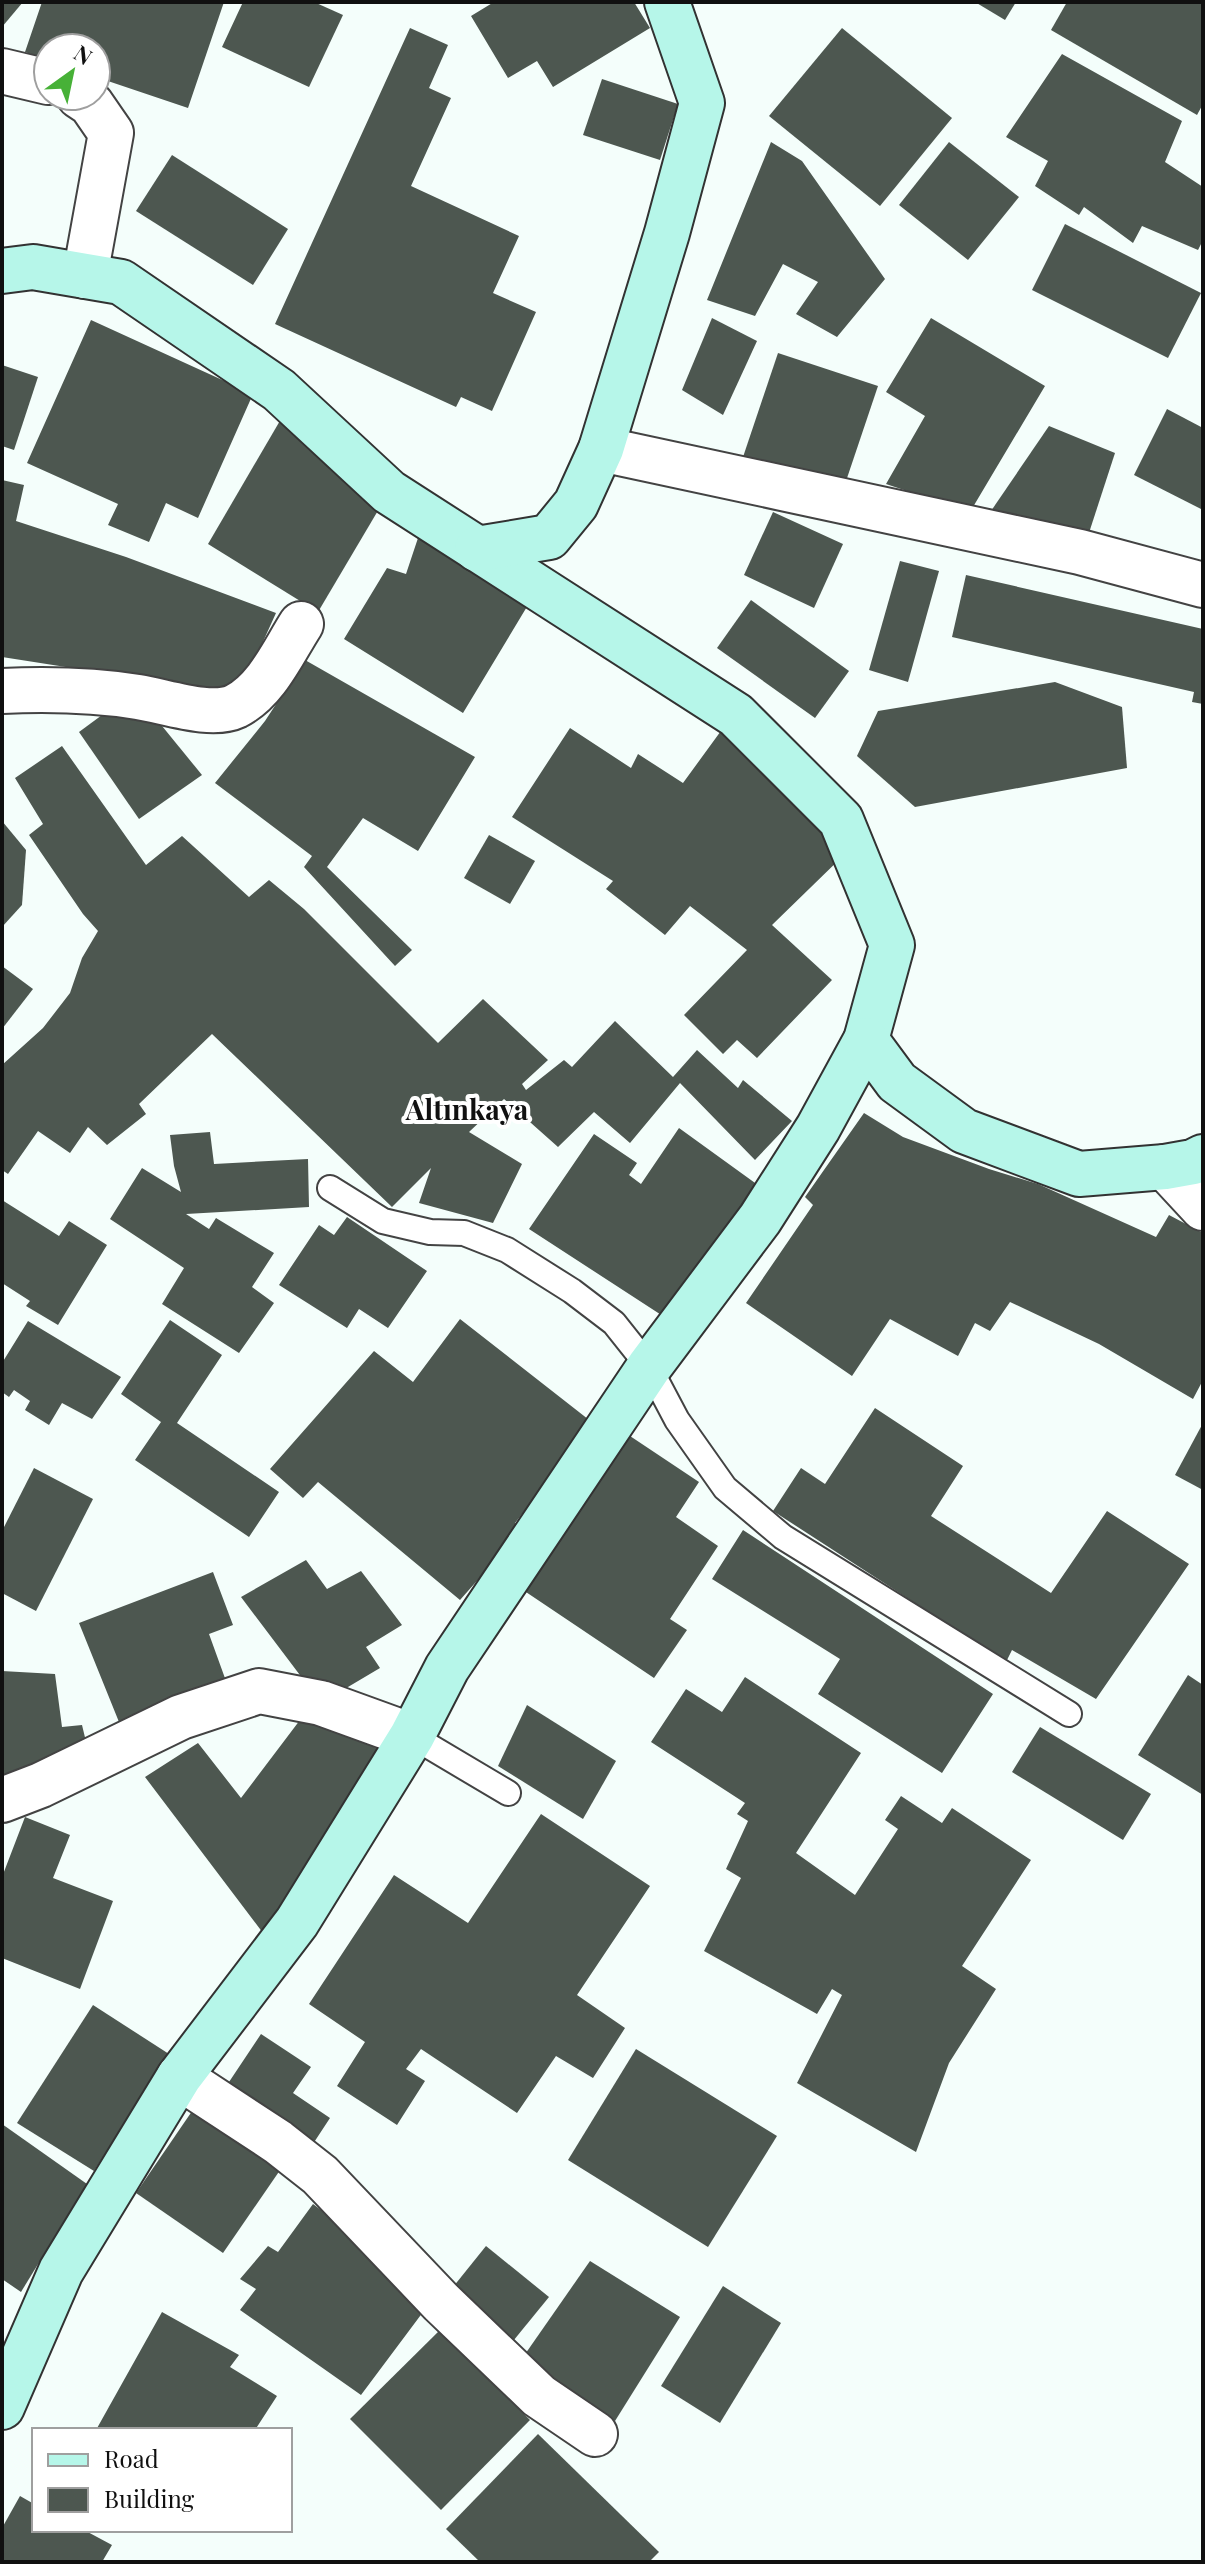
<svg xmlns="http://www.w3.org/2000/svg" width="1205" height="2564" viewBox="0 0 1205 2564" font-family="'Playfair Display',serif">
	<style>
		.building { fill: #4d5750 }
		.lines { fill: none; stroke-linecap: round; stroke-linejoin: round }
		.lane-casing { stroke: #434343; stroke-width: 28 }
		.street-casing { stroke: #434343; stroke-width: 48 }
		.secondary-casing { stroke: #323232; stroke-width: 48 }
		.lane { stroke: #fff; stroke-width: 24 }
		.street { stroke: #fff; stroke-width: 44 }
		.secondary { stroke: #b6f6e9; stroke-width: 44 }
		.labels { text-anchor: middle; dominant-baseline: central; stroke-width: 8; stroke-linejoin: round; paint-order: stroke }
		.quarter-label { font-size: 28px; font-weight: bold; fill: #101010; stroke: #fff }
	</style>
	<rect width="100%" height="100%" fill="#f4fefb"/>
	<g class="building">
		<path d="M 2,2 L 23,2 L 2,27 Z"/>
		<path d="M 42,2 L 224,2 L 188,108 L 96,77 L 96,48 L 48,48 L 48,60 L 25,52 Z"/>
		<path d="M 243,2 L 314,2 L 343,15 L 309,87 L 222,47 Z"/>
		<path d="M 494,2 L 634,2 L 650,28 L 553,87 L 537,61 L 508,78 L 471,16 Z"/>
		<path d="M 975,2 L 1016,2 L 1005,20 Z"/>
		<path d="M 1067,2 L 1203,2 L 1203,104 L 1197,115 L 1051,30 Z"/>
		<path d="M 410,28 L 448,45 L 429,88 L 451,98 L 411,186 L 519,236 L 493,293 L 536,312 L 492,411 L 461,397 L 456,407 L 275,324 Z"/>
		<path d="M 842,28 L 952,118 L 880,206 L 769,116 Z"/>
		<path d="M 1062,54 L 1182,121 L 1165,162 L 1203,187 L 1203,240 L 1198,250 L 1142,226 L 1133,243 L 1084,207 L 1079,215 L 1035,186 L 1048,161 L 1006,137 Z"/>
		<path d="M 602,79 L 678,104 L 660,160 L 583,135 Z"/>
		<path d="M 771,142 L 802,161 L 885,279 L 837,337 L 796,314 L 818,282 L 783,264 L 755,316 L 707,300 Z"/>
		<path d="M 949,142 L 1019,197 L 968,260 L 899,205 Z"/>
		<path d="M 172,155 L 288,229 L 253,285 L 136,211 Z"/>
		<path d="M 1065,224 L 1201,293 L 1168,358 L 1032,290 Z"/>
		<path d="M 712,318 L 757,341 L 723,415 L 682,390 Z"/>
		<path d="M 931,318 L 1045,386 L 970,512 L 886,484 L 925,416 L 886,392 Z"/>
		<path d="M 91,320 L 253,394 L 198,518 L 166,503 L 149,542 L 108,525 L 118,504 L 27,463 Z"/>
		<path d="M 778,353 L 878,386 L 843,490 L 743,457 Z"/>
		<path d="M 2,365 L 38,377 L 14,450 L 2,446 Z"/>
		<path d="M 1167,409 L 1203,428 L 1203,510 L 1134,475 Z"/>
		<path d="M 281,419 L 389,492 L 318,612 L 208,544 Z"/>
		<path d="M 1049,426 L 1115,453 L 1086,542 L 991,511 Z"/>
		<path d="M 2,480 L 24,485 L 16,521 L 126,557 L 276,613 L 241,690 L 194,695 L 85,670 L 2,657 Z"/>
		<path d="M 773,512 L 843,544 L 814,608 L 744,575 Z"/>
		<path d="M 419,535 L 531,600 L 463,713 L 344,639 L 387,568 L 406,574 Z"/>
		<path d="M 900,561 L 939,571 L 908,682 L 869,670 Z"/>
		<path d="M 966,575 L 1203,629 L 1203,704 L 1192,702 L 1194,692 L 952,637 Z"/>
		<path d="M 751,600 L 849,671 L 815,718 L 717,648 Z"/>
		<path d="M 305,660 L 475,757 L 418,851 L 363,818 L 327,867 L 412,950 L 395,966 L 304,867 L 312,856 L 215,783 L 265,721 Z"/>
		<path d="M 1055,682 L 1122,707 L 1127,768 L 915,807 L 857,756 L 878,711 Z"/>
		<path d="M 117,704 L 149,710 L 202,775 L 139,819 L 79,732 Z"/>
		<path d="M 726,724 L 847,852 L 772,925 L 832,980 L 757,1058 L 737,1040 L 723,1054 L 684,1015 L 747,950 L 690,906 L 665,935 L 606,889 L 613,881 L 512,817 L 570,728 L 631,768 L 638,754 L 683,783 Z"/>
		<path d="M 62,746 L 146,865 L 182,836 L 249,897 L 269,880 L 304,909 L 438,1043 L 483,999 L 548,1060 L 522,1084 L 526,1090 L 564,1060 L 572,1067 L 615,1021 L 673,1077 L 697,1050 L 738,1088 L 743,1080 L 792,1121 L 755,1160 L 680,1083 L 630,1143 L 594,1112 L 558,1147 L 504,1099 L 469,1132 L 522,1164 L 493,1223 L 419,1203 L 431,1168 L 392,1207 L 212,1034 L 139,1104 L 146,1114 L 107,1145 L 88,1127 L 70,1153 L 38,1131 L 8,1174 L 2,1170 L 2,1065 L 43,1028 L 70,993 L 82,958 L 98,931 L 83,914 L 29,835 L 43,824 L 15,778 Z"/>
		<path d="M 2,821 L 26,850 L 22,905 L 2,927 Z"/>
		<path d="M 489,835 L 535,861 L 510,904 L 464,878 Z"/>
		<path d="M 2,966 L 33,989 L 2,1029 Z"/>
		<path d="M 864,1113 L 903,1137 L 989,1169 L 1038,1184 L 1156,1237 L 1169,1215 L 1203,1233 L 1203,1380 L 1193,1399 L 1099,1344 L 1010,1302 L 990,1331 L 975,1323 L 958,1356 L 890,1319 L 852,1376 L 746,1303 L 813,1205 L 805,1197 Z"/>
		<path d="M 679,1128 L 762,1188 L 669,1320 L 529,1229 L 594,1134 L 637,1163 L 629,1175 L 641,1184 Z"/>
		<path d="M 210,1132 L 214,1164 L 308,1159 L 309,1207 L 186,1214 L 209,1229 L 216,1218 L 274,1253 L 252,1287 L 274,1303 L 239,1353 L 162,1304 L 184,1268 L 110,1219 L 142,1168 L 181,1192 L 174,1166 L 170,1135 Z"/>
		<path d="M 2,1200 L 59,1236 L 69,1221 L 107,1245 L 58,1325 L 26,1306 L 30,1301 L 2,1283 Z"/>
		<path d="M 347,1217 L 427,1271 L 388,1328 L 359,1309 L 347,1328 L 279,1285 L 319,1225 L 334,1235 Z"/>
		<path d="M 460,1319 L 593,1423 L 515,1523 L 522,1530 L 460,1600 L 318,1482 L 303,1498 L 270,1469 L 374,1351 L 413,1382 Z"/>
		<path d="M 170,1320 L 222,1355 L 177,1423 L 279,1492 L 249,1537 L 135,1460 L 161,1422 L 121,1394 Z"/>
		<path d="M 28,1321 L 121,1377 L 92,1419 L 62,1403 L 49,1425 L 25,1410 L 30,1401 L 14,1390 L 9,1397 L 2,1392 L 2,1363 Z"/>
		<path d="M 875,1408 L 963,1466 L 931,1516 L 1051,1593 L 1107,1511 L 1189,1564 L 1096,1699 L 1012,1650 L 1006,1662 L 773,1511 L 801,1468 L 825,1484 Z"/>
		<path d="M 1203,1423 L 1203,1490 L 1175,1475 Z"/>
		<path d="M 621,1430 L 699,1482 L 676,1517 L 718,1546 L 670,1619 L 687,1630 L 654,1678 L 517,1586 Z"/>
		<path d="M 34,1468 L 93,1499 L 36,1611 L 2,1593 L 2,1531 Z"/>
		<path d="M 743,1530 L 993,1694 L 942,1773 L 818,1694 L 840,1659 L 712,1579 Z"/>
		<path d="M 306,1560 L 327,1589 L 361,1571 L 402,1625 L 366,1647 L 380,1668 L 321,1703 L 241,1597 Z"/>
		<path d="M 213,1572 L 233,1625 L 209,1634 L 226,1681 L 119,1722 L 79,1623 Z"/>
		<path d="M 2,1671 L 55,1674 L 62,1727 L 82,1725 L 89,1754 L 2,1786 Z"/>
		<path d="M 1188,1675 L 1203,1685 L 1203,1795 L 1138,1755 Z"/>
		<path d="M 745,1677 L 861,1753 L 796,1853 L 855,1895 L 898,1829 L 885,1820 L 901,1796 L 942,1823 L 952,1808 L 1031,1860 L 962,1966 L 996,1989 L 949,2063 L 916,2152 L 797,2083 L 842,1995 L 832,1989 L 817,2014 L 704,1951 L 741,1878 L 726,1869 L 748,1821 L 737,1814 L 745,1803 L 651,1742 L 686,1689 L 722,1712 Z"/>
		<path d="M 527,1705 L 616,1761 L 583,1819 L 498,1766 Z"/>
		<path d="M 320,1714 L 397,1761 L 263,1933 L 145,1777 L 198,1743 L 241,1798 L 300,1720 Z"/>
		<path d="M 1040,1727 L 1151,1794 L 1123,1840 L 1012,1772 Z"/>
		<path d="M 541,1814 L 650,1886 L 577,1995 L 625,2028 L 593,2078 L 556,2056 L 517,2113 L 421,2049 L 406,2069 L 425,2081 L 397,2125 L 337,2086 L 365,2042 L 309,2004 L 394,1875 L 468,1923 Z"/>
		<path d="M 25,1817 L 70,1835 L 53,1878 L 113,1901 L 80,1989 L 2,1958 L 2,1877 Z"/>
		<path d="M 93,2005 L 169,2054 L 94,2171 L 17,2123 Z"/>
		<path d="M 261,2034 L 311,2067 L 293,2093 L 330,2118 L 307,2153 L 221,2094 Z"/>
		<path d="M 636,2049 L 777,2136 L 708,2247 L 568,2160 Z"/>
		<path d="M 199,2101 L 287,2160 L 223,2253 L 136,2193 Z"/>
		<path d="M 2,2124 L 87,2184 L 21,2292 L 2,2279 Z"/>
		<path d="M 313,2204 L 435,2296 L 361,2395 L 240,2310 L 256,2289 L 240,2279 L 268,2246 L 278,2252 Z"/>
		<path d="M 486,2246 L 549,2297 L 500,2357 L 441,2302 Z"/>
		<path d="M 590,2261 L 680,2317 L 615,2421 L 521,2360 Z"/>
		<path d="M 723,2286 L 781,2323 L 720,2423 L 661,2386 Z"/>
		<path d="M 162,2312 L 239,2355 L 230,2367 L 277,2396 L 255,2430 L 96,2430 Z"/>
		<path d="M 440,2330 L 530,2420 L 441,2510 L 350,2419 Z"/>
		<path d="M 538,2434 L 659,2552 L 649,2562 L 480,2562 L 446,2529 Z"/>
		<path d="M 20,2496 L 34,2504 L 34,2530 L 84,2530 L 112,2545 L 102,2562 L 2,2562 L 2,2528 Z"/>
	</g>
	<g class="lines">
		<defs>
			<g id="lane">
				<path d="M 330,1188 L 383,1221 L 430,1232 L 464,1233 L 507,1250 L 572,1291 L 614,1323 L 649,1367 L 677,1420 L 725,1488 L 783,1537 L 1069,1714"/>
				<path d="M 412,1736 L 508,1793"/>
			</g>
			<g id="street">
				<path d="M 2,71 L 48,82"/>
				<path d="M 79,96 L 91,104 L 111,133 L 85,276"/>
				<path d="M 601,449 L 1080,552 L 1203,585"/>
				<path d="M 2,691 C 47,689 94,690 138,697 C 165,701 211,718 236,706 C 267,690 283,652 301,624"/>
				<path d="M 1165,1167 L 1203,1208"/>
				<path d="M 2,1800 L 41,1785 L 181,1717 L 259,1691 L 321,1703 L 412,1736"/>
				<path d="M 179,2077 L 278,2142 L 320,2175 L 441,2302 L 539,2396 L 595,2434"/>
			</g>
			<g id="secondary">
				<path d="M 2,271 L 33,267 L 121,282 L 279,390 L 389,492 L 736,715 L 841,820 L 892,945 L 866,1040 L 818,1128 L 760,1219 L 649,1367 L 447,1668 L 412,1736 L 297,1922 L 179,2077 L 61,2271 L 2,2407"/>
				<path d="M 477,549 L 549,537 L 576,504 L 601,449 L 667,233 L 702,103 L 667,2"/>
				<path d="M 866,1040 L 897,1082 L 964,1131 L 1079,1174 L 1165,1167 L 1193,1162 L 1203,1157"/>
			</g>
		</defs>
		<use href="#lane" class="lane-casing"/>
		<use href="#street" class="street-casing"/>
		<use href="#secondary" class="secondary-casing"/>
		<use href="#lane" class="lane"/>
		<use href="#street" class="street"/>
		<use href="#secondary" class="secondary"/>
	</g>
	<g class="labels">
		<g class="quarter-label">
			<text x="467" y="1108">Altınkaya</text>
		</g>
	</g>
	<rect width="1205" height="2564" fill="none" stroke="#101010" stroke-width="8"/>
	<rect x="32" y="2428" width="260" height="104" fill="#ffffff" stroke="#9f9f9f" stroke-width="2"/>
	<rect x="48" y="2454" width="40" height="12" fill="#b6f6e9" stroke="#9f9f9f" stroke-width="2"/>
	<text x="104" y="2468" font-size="24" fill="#101010">Road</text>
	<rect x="48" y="2488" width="40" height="24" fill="#4d5750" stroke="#9f9f9f" stroke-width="2"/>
	<text x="104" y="2508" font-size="24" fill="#101010">Building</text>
	<g transform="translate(72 72) rotate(33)"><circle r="38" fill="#ffffff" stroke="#9f9f9f" stroke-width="2"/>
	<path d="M0-6L14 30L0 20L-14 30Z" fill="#47b137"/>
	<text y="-12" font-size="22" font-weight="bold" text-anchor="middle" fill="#101010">N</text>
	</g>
</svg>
